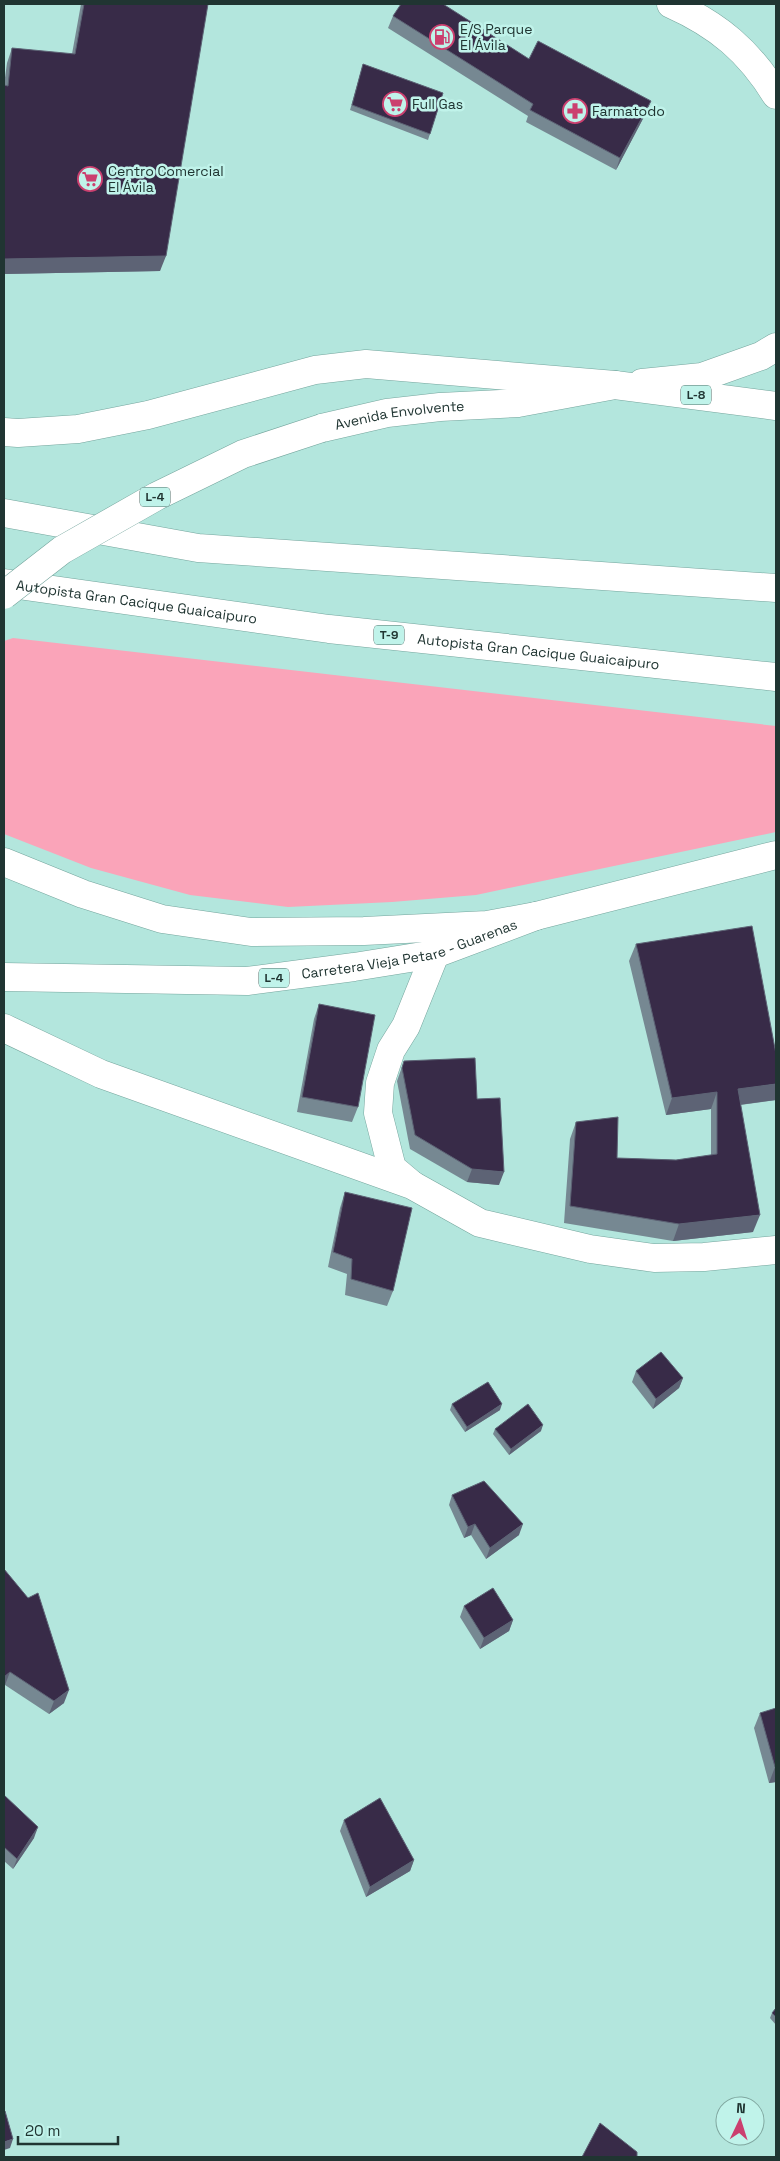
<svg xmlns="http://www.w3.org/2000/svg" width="780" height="2161" viewBox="0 0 780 2161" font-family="'Space Grotesk',sans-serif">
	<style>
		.green { fill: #faa4b9 }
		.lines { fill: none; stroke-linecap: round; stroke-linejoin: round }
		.street-casing { stroke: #74a59d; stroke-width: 29 }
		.primary-casing { stroke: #74a59d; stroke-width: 29 }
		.highway-casing { stroke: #74a59d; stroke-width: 29 }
		.street { stroke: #fff; stroke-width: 28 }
		.primary { stroke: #fff; stroke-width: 28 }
		.highway { stroke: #fff; stroke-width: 28 }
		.primary-bridge-casing { stroke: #74a59d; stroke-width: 29; stroke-linecap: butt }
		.primary-bridge { stroke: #fff; stroke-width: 28 }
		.wall { fill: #768892 }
		.shaded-wall { fill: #5d6375 }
		.building { fill: #382b48; stroke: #5d6375 }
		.labels { text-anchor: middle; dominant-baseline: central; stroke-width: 5; stroke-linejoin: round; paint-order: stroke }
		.shield { fill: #c0f3ea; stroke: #506e69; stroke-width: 1 }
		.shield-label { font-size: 12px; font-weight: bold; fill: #203532 }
		.poi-label { font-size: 14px; fill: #203532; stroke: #c0f3ea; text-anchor: start }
		.street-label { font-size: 14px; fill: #203532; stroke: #c0f3ea }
	</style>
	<rect width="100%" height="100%" fill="#b3e6dd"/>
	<path class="green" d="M 13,638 L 776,726 L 776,832 L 476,895 L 392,902 L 288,907 L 190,895 L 91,868 L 4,834 L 4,641 Z"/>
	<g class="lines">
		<defs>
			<g id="street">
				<path d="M 671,4 C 718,25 749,51 776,95"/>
				<path d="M 642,383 L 702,377 L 761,356 L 776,347"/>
				<path d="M 4,1028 L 101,1074 L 412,1185 L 480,1223 L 590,1249 L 654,1258 L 704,1257 L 776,1250"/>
				<path d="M 411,1184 L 392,1168 L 378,1113 L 380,1083 L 391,1050 L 406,1026 L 435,954"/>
			</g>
			<g id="primary">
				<path id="s1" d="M 322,428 L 387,413 L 440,407 L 518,403 L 615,385 L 776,406"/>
				<path id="s2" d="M 4,977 L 247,981 L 354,967 L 435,954 L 536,916 L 776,855"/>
			</g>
			<g id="highway">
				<path d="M 4,432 L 18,433 L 78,429 L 148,415 L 315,370 L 366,364 L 615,385"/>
				<path d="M 4,513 L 198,548 L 776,588"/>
				<path id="s3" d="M 4,583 L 329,629 L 776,677"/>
				<path d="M 4,862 L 83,894 L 162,919 L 251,932 L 364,931 L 487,925 L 536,916"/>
			</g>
		</defs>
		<use href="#street" class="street-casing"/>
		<use href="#primary" class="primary-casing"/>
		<use href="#highway" class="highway-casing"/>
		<use href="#street" class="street"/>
		<use href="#primary" class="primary"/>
		<use href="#highway" class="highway"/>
		<defs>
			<path id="primary-bridge" d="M 4,595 L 62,550 L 157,496 L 243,454 L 322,428"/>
		</defs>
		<use href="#primary-bridge" class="primary-bridge-casing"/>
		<use href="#primary-bridge" class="primary-bridge"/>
	</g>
	<g class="wall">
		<path d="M 81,4 L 208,4 L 160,271 L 4,274 L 4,85 L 7,63 L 12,48 L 72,54 Z"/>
		<path d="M 393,16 L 529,59 L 646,113 L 616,170 L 526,122 L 528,116 L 388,28 Z"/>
		<path d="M 363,64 L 443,93 L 428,140 L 350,110 Z"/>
		<path d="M 636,944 L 776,1100 L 740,1105 L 753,1232 L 673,1241 L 564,1223 L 570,1139 L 576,1122 L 617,1158 L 676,1160 L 711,1155 L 711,1109 L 666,1115 L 629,961 Z"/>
		<path d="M 319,1004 L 358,1107 L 352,1122 L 297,1112 L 314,1019 Z"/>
		<path d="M 404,1061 L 477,1099 L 499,1185 L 467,1182 L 410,1149 L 397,1081 Z"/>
		<path d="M 345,1192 L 393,1291 L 387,1306 L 345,1295 L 347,1274 L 328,1267 L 340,1208 Z"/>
		<path d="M 636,1371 L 683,1378 L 679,1388 L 653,1409 L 632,1382 Z"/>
		<path d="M 452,1404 L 500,1410 L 465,1432 L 450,1410 Z"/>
		<path d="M 495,1429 L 541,1431 L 509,1455 L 493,1434 Z"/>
		<path d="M 452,1495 L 519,1535 L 486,1559 L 471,1535 L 464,1538 L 449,1505 Z"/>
		<path d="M 4,1569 L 64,1703 L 49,1714 L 5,1685 Z"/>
		<path d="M 464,1606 L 513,1620 L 509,1631 L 480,1649 L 460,1617 Z"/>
		<path d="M 776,1708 L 776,1782 L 769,1783 L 754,1728 L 760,1713 Z"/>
		<path d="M 4,1795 L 34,1838 L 13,1869 L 4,1861 Z"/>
		<path d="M 344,1820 L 414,1860 L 410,1871 L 366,1897 L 340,1831 Z"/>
		<path d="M 776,2008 L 776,2025 L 770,2018 L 772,2013 Z"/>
	</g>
	<g class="shaded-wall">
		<path d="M 651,101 L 646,113 L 616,170 L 620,158 Z"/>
		<path d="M 166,256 L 160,271 L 4,274 L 4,259 Z"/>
		<path d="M 776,1084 L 776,1100 L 731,1106 L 738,1089 Z"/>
		<path d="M 717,1092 L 711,1109 L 666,1115 L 672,1098 Z"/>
		<path d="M 472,1169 L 504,1172 L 499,1185 L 467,1182 Z"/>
		<path d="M 760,1215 L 753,1232 L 673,1241 L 679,1224 Z"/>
		<path d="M 683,1378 L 679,1388 L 653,1409 L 656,1399 Z"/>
		<path d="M 502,1404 L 500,1410 L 465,1432 L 467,1427 Z"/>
		<path d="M 543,1425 L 541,1431 L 509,1455 L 511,1449 Z"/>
		<path d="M 475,1524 L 471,1535 L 464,1538 L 468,1527 Z"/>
		<path d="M 523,1524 L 519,1535 L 486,1559 L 490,1548 Z"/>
		<path d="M 513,1620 L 509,1631 L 480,1649 L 484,1638 Z"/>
		<path d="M 10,1672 L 5,1685 L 4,1686 L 4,1677 Z"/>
		<path d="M 69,1690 L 64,1703 L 49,1714 L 54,1701 Z"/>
		<path d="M 775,1767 L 776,1767 L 776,1782 L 769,1783 Z"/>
		<path d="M 38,1827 L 34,1838 L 13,1869 L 17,1859 Z"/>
		<path d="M 414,1860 L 410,1871 L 366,1897 L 370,1887 Z"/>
		<path d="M 13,2139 L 10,2148 L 4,2150 L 4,2142 Z"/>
	</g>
	<g class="building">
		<path d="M 84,4 L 208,4 L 166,256 L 4,259 L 4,85 L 8,86 L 12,48 L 75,54 Z"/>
		<path d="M 401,4 L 443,4 L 529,59 L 538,41 L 651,101 L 620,158 L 530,110 L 533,104 L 393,16 Z"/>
		<path d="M 363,64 L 443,93 L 430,134 L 352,105 Z"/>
		<path d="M 752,926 L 776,1054 L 776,1084 L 738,1089 L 760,1215 L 679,1224 L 570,1206 L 576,1122 L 618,1117 L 617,1158 L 676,1160 L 717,1154 L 717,1092 L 672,1098 L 636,944 Z"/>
		<path d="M 319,1004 L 375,1015 L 358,1107 L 302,1097 Z"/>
		<path d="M 475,1058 L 477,1099 L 500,1098 L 504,1172 L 472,1169 L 415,1135 L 402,1068 L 404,1061 Z"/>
		<path d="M 345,1192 L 412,1208 L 393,1291 L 351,1279 L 352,1259 L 333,1252 Z"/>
		<path d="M 661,1352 L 683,1378 L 656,1399 L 636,1371 Z"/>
		<path d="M 488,1382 L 502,1404 L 467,1427 L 452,1404 Z"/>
		<path d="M 528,1404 L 543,1425 L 511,1449 L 495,1429 Z"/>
		<path d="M 484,1481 L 523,1524 L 490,1548 L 475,1524 L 468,1527 L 452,1495 Z"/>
		<path d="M 4,1569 L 28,1598 L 38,1593 L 69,1690 L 54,1701 L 10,1672 L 4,1677 Z"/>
		<path d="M 493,1588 L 513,1620 L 484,1638 L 464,1606 Z"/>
		<path d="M 776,1708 L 776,1767 L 775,1767 L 760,1713 Z"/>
		<path d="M 4,1795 L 38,1827 L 17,1859 L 4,1847 Z"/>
		<path d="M 380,1798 L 414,1860 L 370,1887 L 344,1820 Z"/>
		<path d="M 776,2008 L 776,2017 L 772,2013 Z"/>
		<path d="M 4,2111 L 5,2111 L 13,2139 L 4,2142 Z"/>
		<path d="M 600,2123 L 637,2152 L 637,2157 L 582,2157 Z"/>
	</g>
	<defs>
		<symbol id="fuel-ring" viewBox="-11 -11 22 22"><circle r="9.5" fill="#c0f3ea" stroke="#cb3f6f" stroke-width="1.5"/><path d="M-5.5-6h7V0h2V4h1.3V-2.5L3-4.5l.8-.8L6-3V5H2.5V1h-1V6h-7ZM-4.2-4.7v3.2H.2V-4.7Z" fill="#cb3f6f"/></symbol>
		<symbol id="supermarket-ring" viewBox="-11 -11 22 22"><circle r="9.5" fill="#c0f3ea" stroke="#cb3f6f" stroke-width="1.5"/><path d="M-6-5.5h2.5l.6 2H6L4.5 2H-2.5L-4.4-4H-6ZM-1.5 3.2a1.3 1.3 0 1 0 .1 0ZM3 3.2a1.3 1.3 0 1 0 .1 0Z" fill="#cb3f6f"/></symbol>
		<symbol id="pharmacy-ring" viewBox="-11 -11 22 22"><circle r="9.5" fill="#c0f3ea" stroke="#cb3f6f" stroke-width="1.5"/><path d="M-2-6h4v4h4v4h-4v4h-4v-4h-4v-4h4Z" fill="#cb3f6f"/></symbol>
	</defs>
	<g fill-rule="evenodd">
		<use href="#fuel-ring" x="428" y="23" width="28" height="28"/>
		<use href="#supermarket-ring" x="381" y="90" width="28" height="28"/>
		<use href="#pharmacy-ring" x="561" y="97" width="28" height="28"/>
		<use href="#supermarket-ring" x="76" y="165" width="28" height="28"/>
	</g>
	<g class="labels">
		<g class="shield">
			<rect x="681" y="385.5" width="30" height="19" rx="4"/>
			<rect x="140" y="487.5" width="30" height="19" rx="4"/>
			<rect x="374" y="625.5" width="30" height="19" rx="4"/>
			<rect x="259" y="968.5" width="30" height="19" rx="4"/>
		</g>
		<g class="shield-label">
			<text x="696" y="395">L-8</text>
			<text x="155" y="497">L-4</text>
			<text x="389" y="635">T-9</text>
			<text x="274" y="978">L-4</text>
		</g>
		<g class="poi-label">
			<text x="460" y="29">E/S Parque<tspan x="460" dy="16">El Ávila</tspan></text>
			<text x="412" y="104">Full Gas</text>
			<text x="592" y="111">Farmatodo</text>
			<text x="108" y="171">Centro Comercial<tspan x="108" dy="16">El Ávila</tspan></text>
		</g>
		<g class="street-label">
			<text stroke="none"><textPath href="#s1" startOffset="79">Avenida Envolvente</textPath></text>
			<text stroke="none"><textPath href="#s3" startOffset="134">Autopista Gran Cacique Guaicaipuro</textPath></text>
			<text stroke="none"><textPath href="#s3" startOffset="539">Autopista Gran Cacique Guaicaipuro</textPath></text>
			<text stroke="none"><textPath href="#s2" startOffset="409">Carretera Vieja Petare - Guarenas</textPath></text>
		</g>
	</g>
	<rect width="780" height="2161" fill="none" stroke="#203532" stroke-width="10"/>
	<g transform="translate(740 2121) rotate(4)"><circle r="24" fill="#c0f3ea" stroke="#80a7a0"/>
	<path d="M0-4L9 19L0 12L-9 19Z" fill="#cb3f6f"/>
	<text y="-8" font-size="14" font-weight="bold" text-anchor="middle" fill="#203532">N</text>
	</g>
	<path d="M18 2136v8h100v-8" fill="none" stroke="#203532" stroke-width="2.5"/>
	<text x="25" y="2136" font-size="15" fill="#203532" stroke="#c0f3ea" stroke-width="4" paint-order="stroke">20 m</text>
</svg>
